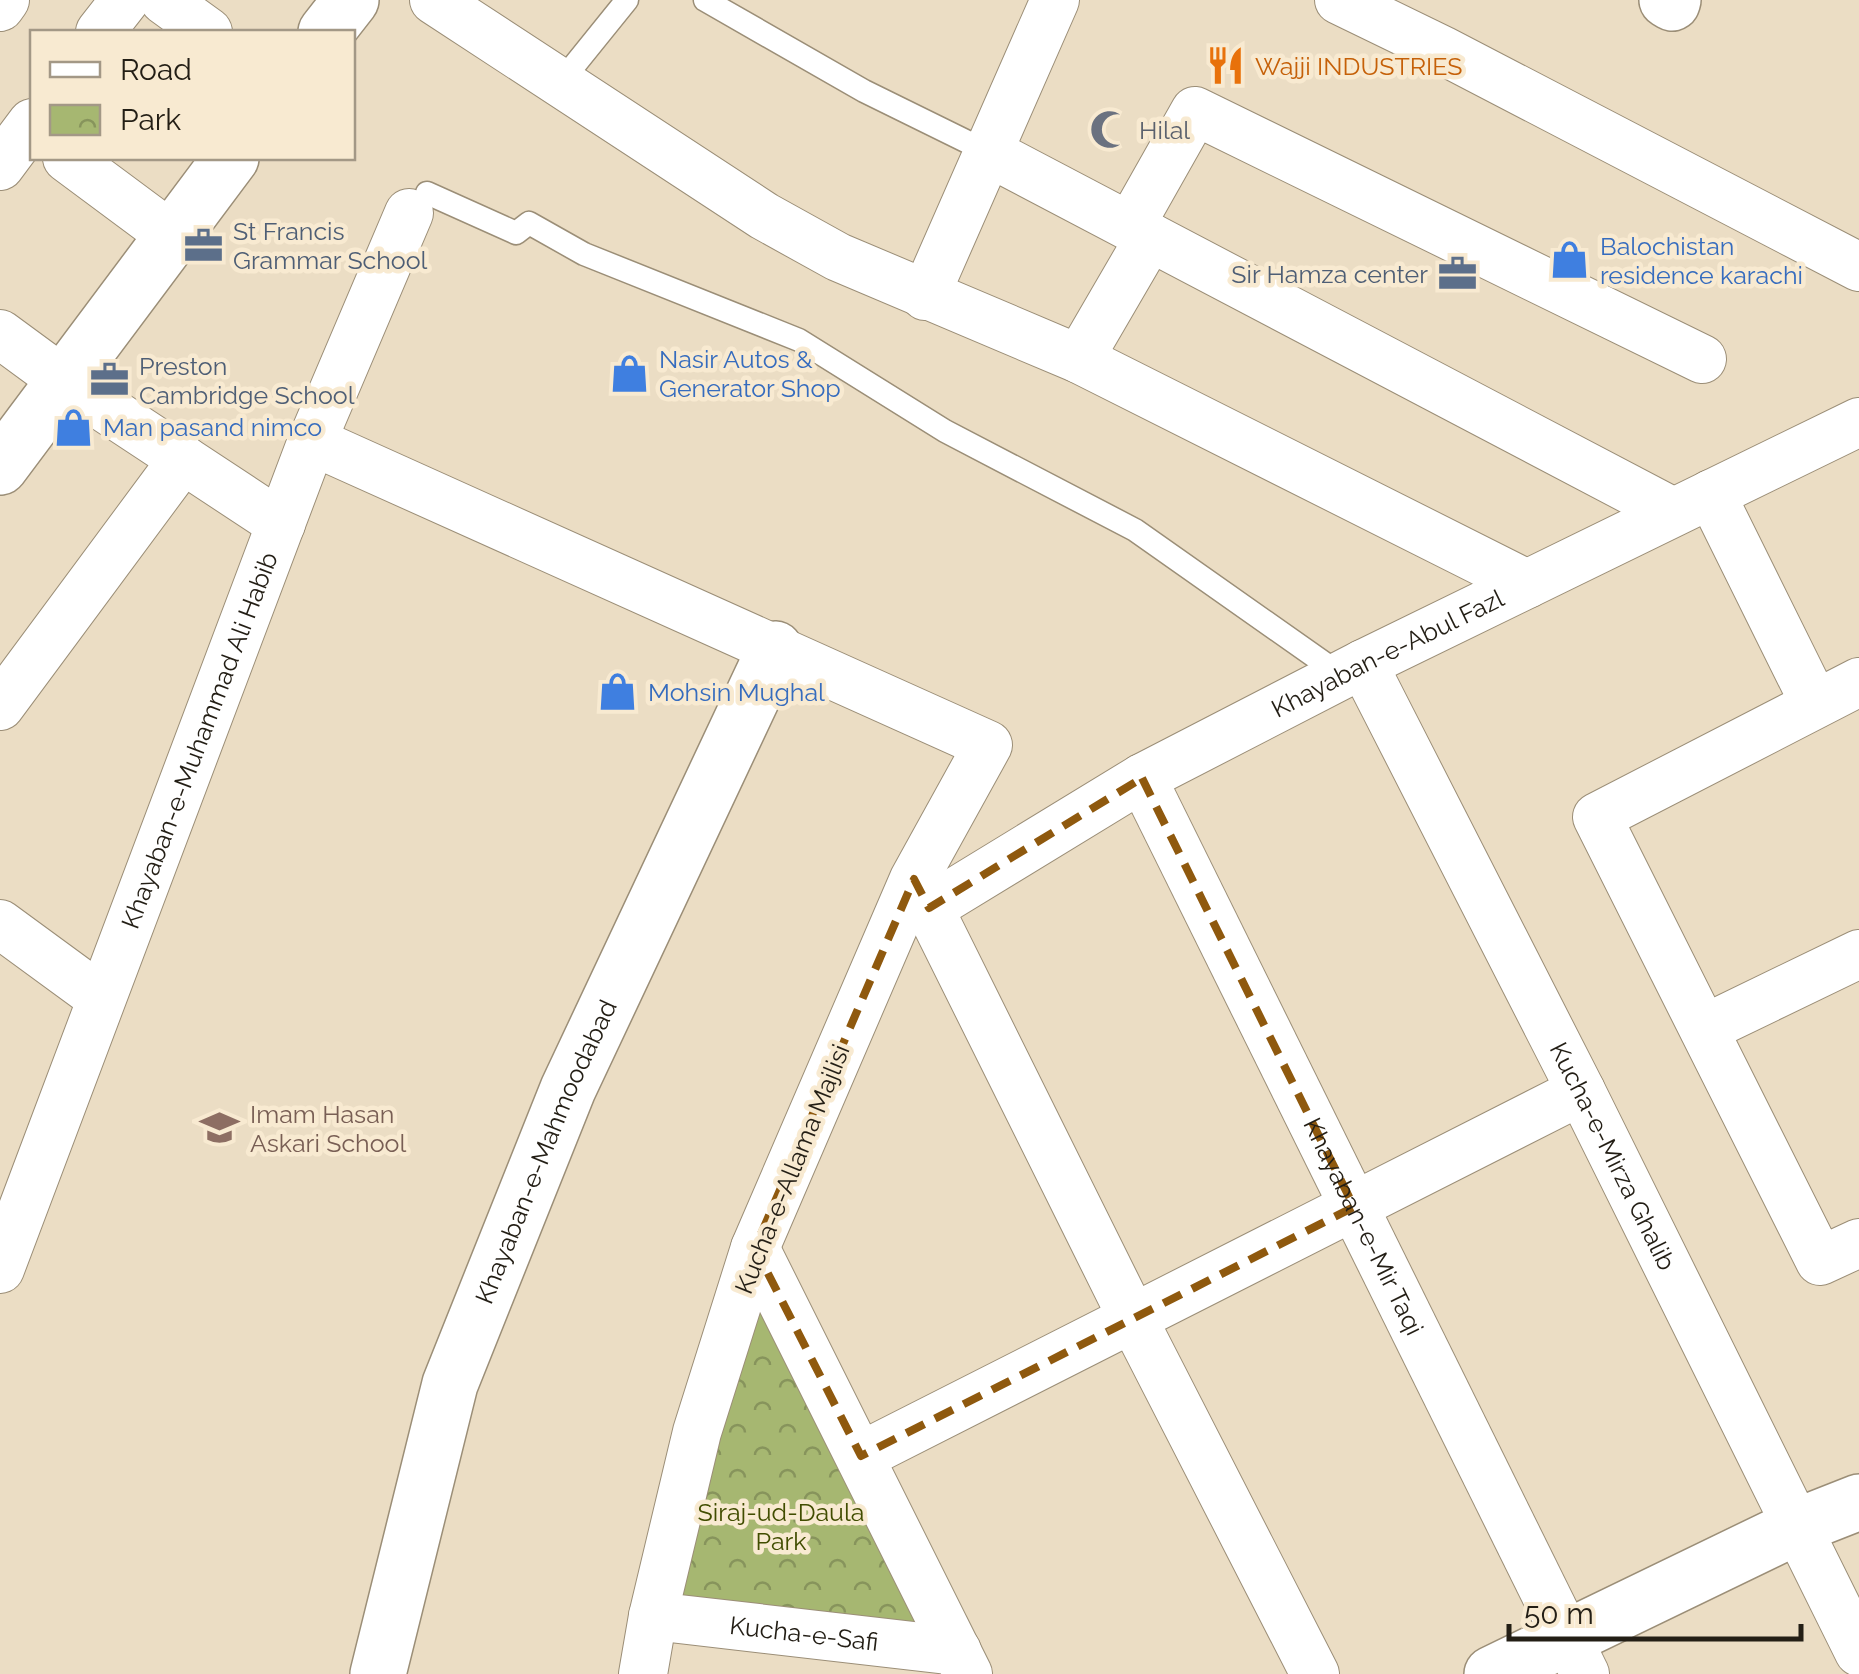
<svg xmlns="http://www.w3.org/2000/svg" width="1859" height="1674" viewBox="0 0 1859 1674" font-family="Raleway,sans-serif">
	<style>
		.park { fill: url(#park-crowns) }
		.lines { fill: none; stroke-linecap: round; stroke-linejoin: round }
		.service-casing { stroke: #9b8e77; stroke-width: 25 }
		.minor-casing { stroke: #9b8e77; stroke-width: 50 }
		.tertiary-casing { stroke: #9b8e77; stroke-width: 58 }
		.service { stroke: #fff; stroke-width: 22 }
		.minor { stroke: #fff; stroke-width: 48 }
		.tertiary { stroke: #fff; stroke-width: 55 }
		.marked { fill: none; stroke: #8f590e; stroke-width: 8; stroke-dasharray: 20 12; stroke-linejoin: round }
		.labels { text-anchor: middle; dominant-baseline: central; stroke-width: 9; stroke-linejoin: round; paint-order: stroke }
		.food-label { font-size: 25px; fill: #c56008; stroke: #f8ead1; text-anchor: start }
		.worship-label { font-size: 25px; fill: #5b616d; stroke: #f8ead1; text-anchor: start }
		.service-label { font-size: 25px; fill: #4e5e75; stroke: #f8ead1; text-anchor: start }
		.shop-label { font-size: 25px; fill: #366cbe; stroke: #f8ead1; text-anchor: start }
		.street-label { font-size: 25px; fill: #231e15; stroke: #f8ead1 }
		.education-label { font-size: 25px; fill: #785e54; stroke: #f8ead1; text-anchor: start }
		.park-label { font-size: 25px; fill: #414d00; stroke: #f8ead1 }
	</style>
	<defs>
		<pattern id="park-crowns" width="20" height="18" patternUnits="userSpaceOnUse" patternTransform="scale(2.5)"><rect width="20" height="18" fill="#a6b771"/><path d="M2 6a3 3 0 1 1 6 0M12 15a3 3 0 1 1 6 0" fill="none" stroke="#87945c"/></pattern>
	</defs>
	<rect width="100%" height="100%" fill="#ebddc4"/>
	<path class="park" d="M 755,1248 L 957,1651 L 653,1616 Z"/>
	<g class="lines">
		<defs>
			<g id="service">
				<path d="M 705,0 L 864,91 L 990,153"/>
				<path d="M 560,83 L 627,0"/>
				<path d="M 427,193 L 516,233 L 529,223 L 584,254 L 799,340 L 945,431 L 1135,530 L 1341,675"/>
			</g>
			<g id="minor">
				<path d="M 164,0 L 208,32"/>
				<path d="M 434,0 L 764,216 L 838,257 L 1079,359 L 1527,584"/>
				<path d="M 1339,0 L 1442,50 L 1859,267"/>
				<path d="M 0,7 L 5,0"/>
				<path d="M 100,32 L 125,0"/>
				<path d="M 990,153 L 1673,512"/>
				<path d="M 67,158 L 172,236"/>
				<path d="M 0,166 L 32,123"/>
				<path d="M 1130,226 L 1195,111 L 1702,359"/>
				<path d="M 925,296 L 1055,0"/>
				<path d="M 0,334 L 64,381 L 281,524"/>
				<path d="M 1079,359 L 1150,237"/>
				<path d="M 312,441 L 988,745 L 914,879 L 755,1248 L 697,1432 L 653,1616 L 643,1674"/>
				<path d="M 1711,494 L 1815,704"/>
				<path id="s1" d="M 1363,664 L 1581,1091 L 1859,1652"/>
				<path d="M 1859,682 L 1597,817 L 1820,1261 L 1859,1243"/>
				<path d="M 0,706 L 183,459"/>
				<path id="s2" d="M 1142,778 L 1585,1674"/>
				<path d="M 916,882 L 1133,1319 L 1315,1674"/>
				<path id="s3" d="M 929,908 L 1142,778 L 1363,664 L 1859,422"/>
				<path d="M 0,924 L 101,998"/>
				<path d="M 1704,1029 L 1859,954"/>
				<path d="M 755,1248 L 968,1674"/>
				<path id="s4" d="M 0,1269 L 312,441 L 409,213"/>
				<path d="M 861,1456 L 1581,1091"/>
				<path id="s5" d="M 653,1616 L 957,1651"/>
			</g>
			<g id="tertiary">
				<path d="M 1667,0 L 1672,3 L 1673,0"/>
				<path d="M 326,32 L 351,0"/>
				<path d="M 0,467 L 231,158"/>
				<path id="s6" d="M 378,1674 L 450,1384 L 568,1089 L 775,649"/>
				<path d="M 1492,1674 L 1798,1526 L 1859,1502"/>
			</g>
		</defs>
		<use href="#service" class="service-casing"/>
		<use href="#minor" class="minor-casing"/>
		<use href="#tertiary" class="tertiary-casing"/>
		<use href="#service" class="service"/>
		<use href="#minor" class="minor"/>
		<use href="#tertiary" class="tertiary"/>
	</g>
	<path class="marked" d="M 1142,778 L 1354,1207 L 861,1456 L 755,1248 L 914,879 L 929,908 Z"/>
	<defs>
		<symbol id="restaurant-bare" viewBox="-9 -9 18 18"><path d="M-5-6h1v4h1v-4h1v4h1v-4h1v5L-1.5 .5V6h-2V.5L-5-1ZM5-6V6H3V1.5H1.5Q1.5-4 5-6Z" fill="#e8710a" stroke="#f8ead1" stroke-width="2.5" paint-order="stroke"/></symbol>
		<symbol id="mosque-bare" viewBox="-9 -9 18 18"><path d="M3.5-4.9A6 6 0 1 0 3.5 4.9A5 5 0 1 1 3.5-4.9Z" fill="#6b7280" stroke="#f8ead1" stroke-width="2.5" paint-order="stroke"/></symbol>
		<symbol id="office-bare" viewBox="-9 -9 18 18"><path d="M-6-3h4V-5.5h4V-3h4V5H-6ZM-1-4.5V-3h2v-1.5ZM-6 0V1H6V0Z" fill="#5c6f8a" stroke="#f8ead1" stroke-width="2.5" paint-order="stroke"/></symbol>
		<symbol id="shop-bare" viewBox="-9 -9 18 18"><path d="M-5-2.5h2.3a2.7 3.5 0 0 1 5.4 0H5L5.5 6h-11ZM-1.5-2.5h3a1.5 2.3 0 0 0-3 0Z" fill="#3f7fe0" stroke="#f8ead1" stroke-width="2.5" paint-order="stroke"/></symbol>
		<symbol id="school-bare" viewBox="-9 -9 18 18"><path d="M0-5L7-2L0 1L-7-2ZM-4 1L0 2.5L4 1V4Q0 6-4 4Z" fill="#8d6e63" stroke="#f8ead1" stroke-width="2.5" paint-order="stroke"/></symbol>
	</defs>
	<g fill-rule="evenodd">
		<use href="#restaurant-bare" x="1198" y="38" width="55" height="55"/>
		<use href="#mosque-bare" x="1082" y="102" width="55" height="55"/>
		<use href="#office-bare" x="176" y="218" width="55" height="55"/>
		<use href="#shop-bare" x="1542" y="232" width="55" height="55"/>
		<use href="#office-bare" x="1430" y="246" width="55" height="55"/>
		<use href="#shop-bare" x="602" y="346" width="55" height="55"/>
		<use href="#office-bare" x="82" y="352" width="55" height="55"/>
		<use href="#shop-bare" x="46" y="400" width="55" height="55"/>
		<use href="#shop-bare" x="590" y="664" width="55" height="55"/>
		<use href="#school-bare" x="192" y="1100" width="55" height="55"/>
	</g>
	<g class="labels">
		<g class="food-label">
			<text x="1255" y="66">Wajji INDUSTRIES</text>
		</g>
		<g class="worship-label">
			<text x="1139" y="130">Hilal</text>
		</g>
		<g class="service-label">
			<text x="233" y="231">St Francis<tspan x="233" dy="29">Grammar School</tspan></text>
			<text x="1428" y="274" text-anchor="end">Sir Hamza center</text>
			<text x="139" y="366">Preston<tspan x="139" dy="29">Cambridge School</tspan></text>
		</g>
		<g class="shop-label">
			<text x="1600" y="246">Balochistan<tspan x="1600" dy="29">residence karachi</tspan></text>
			<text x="659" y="359">Nasir Autos &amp;<tspan x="659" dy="29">Generator Shop</tspan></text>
			<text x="103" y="427">Man pasand nimco</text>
			<text x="648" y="692">Mohsin Mughal</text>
		</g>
		<g class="street-label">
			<text stroke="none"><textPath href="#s3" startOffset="525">Khayaban-e-Abul Fazl</textPath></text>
			<text stroke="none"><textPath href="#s4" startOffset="565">Khayaban-e-Muhammad Ali Habib</textPath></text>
			<text stroke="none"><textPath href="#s6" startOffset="550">Khayaban-e-Mahmoodabad</textPath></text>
			<text stroke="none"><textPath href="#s1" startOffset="552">Kucha-e-Mirza Ghalib</textPath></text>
			<text transform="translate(792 1169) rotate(-68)">Kucha-e-Allama Majlisi</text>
			<text stroke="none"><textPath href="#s2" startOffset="500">Khayaban-e-Mir Taqi</textPath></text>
			<text stroke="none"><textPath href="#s5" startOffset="152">Kucha-e-Safi</textPath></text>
		</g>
		<g class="education-label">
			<text x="250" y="1114">Imam Hasan<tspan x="250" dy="29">Askari School</tspan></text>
		</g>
		<g class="park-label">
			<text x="781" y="1512">Siraj-ud-Daula<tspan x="781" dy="29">Park</tspan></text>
		</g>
	</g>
	<rect x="30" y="30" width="325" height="130" fill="#f8ead1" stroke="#a39886" stroke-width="2.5"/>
	<rect x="50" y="62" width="50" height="15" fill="#ffffff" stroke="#a39886" stroke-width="2.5"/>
	<text x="120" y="80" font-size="30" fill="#231e15">Road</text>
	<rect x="50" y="105" width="50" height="30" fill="url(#park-crowns)" stroke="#a39886" stroke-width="2.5"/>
	<text x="120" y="130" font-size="30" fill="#231e15">Park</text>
	<path d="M1509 1624v15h292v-15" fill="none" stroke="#231e15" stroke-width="5"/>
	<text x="1524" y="1624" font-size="30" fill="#231e15" stroke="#f8ead1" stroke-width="8" paint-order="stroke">50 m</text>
</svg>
